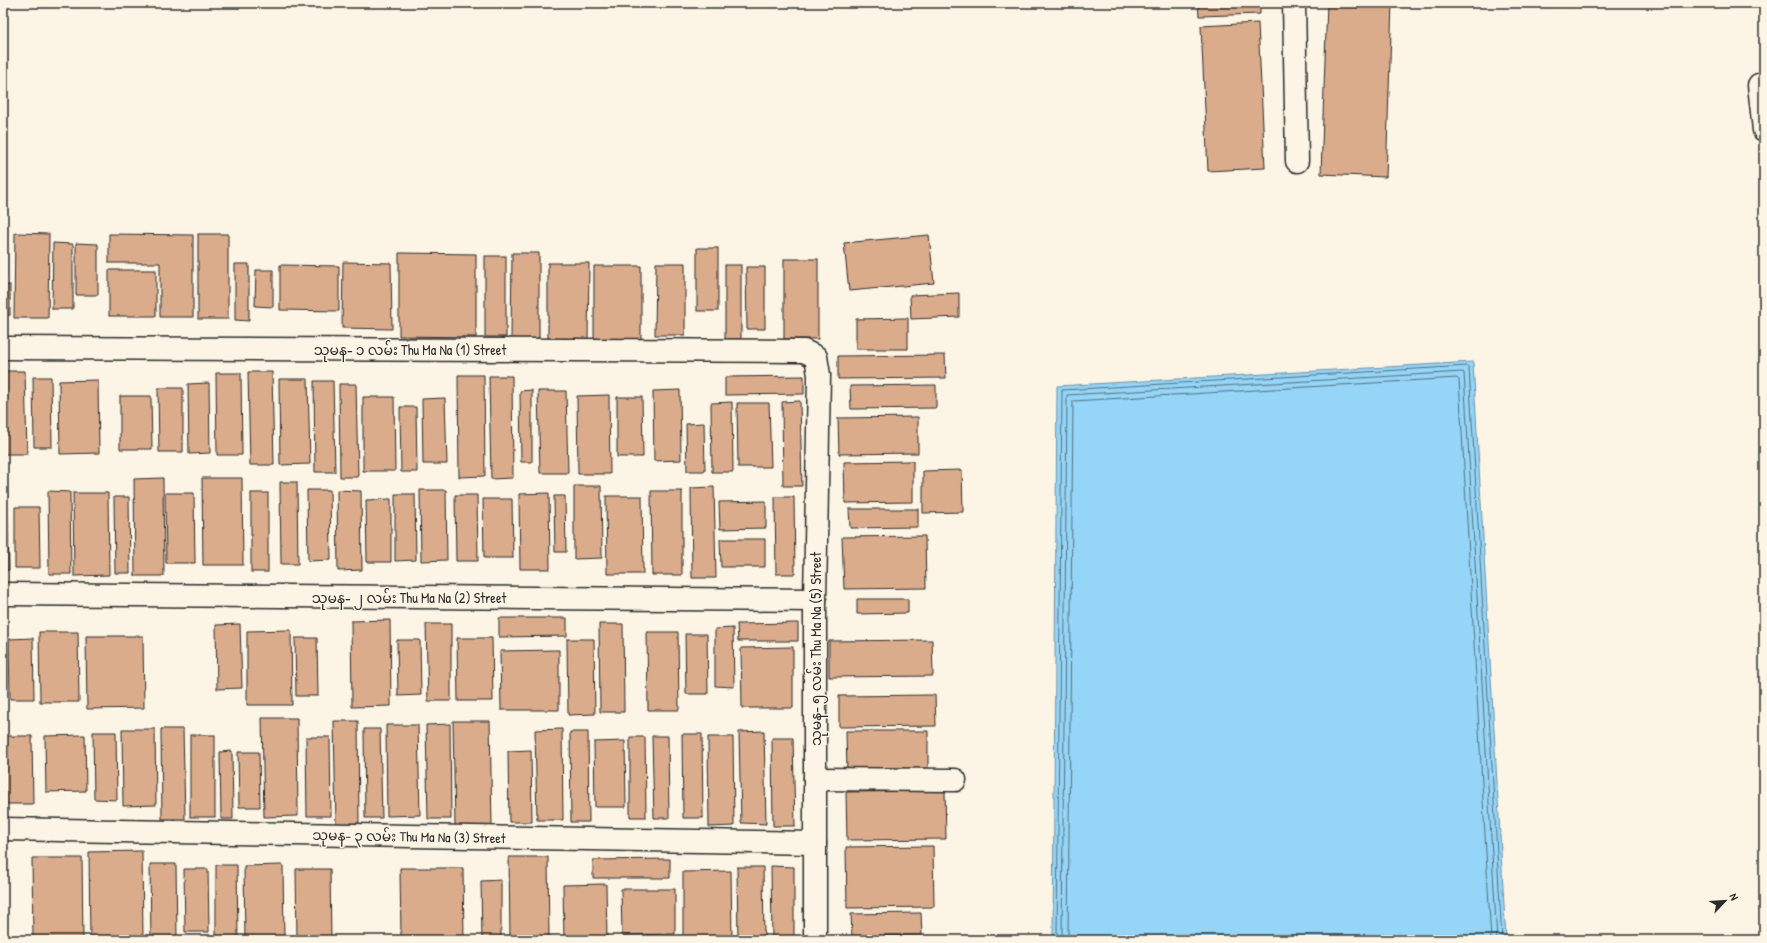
<svg xmlns="http://www.w3.org/2000/svg" width="1767" height="943" viewBox="0 0 1767 943" font-family="'Patrick Hand','Noto Sans Myanmar',sans-serif">
	<style>
		.water { fill: #95d5f7; stroke: #6b91a5 }
		.lines { fill: none; stroke-linecap: round; stroke-linejoin: round }
		.shore { stroke: #556f7d; stroke-width: 1 }
		.building { fill: #dbac8c; stroke: #2b2b2b }
		.minor-casing { stroke: #2b2b2b; stroke-width: 25 }
		.minor { stroke: #fcf5e5; stroke-width: 22 }
		.labels { text-anchor: middle; dominant-baseline: central; stroke-width: 3; stroke-linejoin: round; paint-order: stroke }
		.street-label { font-size: 14px; fill: #2b2b2b; stroke: #fcf5e5 }
	</style>
	<rect width="100%" height="100%" fill="#fcf5e5"/>
	<filter id="ink" filterUnits="userSpaceOnUse"><feTurbulence type="fractalNoise" baseFrequency=".025" numOctaves="2"/><feDisplacementMap in="SourceGraphic" scale="8" xChannelSelector="R" yChannelSelector="G"/><feConvolveMatrix kernelMatrix="1 2 1 2 8 2 1 2 1" color-interpolation-filters="sRGB"/></filter>
	<g filter="url(#ink)">
		<path class="water" d="M 1473,362 L 1506,940 L 1053,940 L 1057,386 Z"/>
		<g class="lines">
			<g class="shore">
				<path d="M 1057,940 L 1062,390 L 1467,366 L 1469,368 L 1502,940"/>
				<path d="M 1062,940 L 1067,395 L 1463,372 L 1464,373 L 1497,940"/>
				<path d="M 1068,940 L 1073,401 L 1457,378 L 1459,380 L 1491,940"/>
			</g>
		</g>
		<g class="building">
			<path d="M 1198,3 L 1260,3 L 1260,14 L 1199,16 Z"/>
			<path d="M 1327,3 L 1392,3 L 1386,177 L 1321,174 Z"/>
			<path d="M 1258,23 L 1265,168 L 1208,171 L 1201,26 Z"/>
			<rect x="3" y="231" width="3" height="47"/>
			<path d="M 15,233 L 49,234 L 48,318 L 14,318 Z"/>
			<path d="M 109,234 L 193,235 L 193,317 L 160,317 L 160,263 L 109,263 Z"/>
			<rect x="198" y="234" width="30" height="85"/>
			<path d="M 929,235 L 934,283 L 849,291 L 844,243 Z"/>
			<path d="M 53,243 L 73,244 L 73,309 L 52,309 Z"/>
			<path d="M 76,243 L 98,244 L 98,295 L 76,295 Z"/>
			<rect x="697" y="248" width="21" height="63"/>
			<path d="M 399,253 L 476,254 L 476,337 L 399,336 Z"/>
			<path d="M 512,253 L 539,253 L 539,339 L 511,339 Z"/>
			<rect x="485" y="256" width="21" height="81"/>
			<rect x="784" y="259" width="34" height="80"/>
			<path d="M 343,262 L 391,263 L 392,329 L 342,328 Z"/>
			<path d="M 548,263 L 589,263 L 588,340 L 548,340 Z"/>
			<path d="M 656,263 L 685,263 L 685,335 L 655,335 Z"/>
			<path d="M 235,264 L 249,264 L 249,321 L 235,320 Z"/>
			<path d="M 280,265 L 339,266 L 339,311 L 280,310 Z"/>
			<rect x="725" y="265" width="16" height="74"/>
			<path d="M 594,266 L 641,266 L 641,343 L 594,342 Z"/>
			<path d="M 746,267 L 765,267 L 765,329 L 747,329 Z"/>
			<rect x="109" y="270" width="47" height="46"/>
			<path d="M 256,270 L 273,270 L 273,307 L 255,306 Z"/>
			<rect x="3" y="285" width="7" height="30"/>
			<path d="M 959,293 L 959,317 L 911,319 L 910,295 Z"/>
			<path d="M 908,318 L 908,349 L 856,349 L 856,319 Z"/>
			<path d="M 945,355 L 946,378 L 838,379 L 838,356 Z"/>
			<path d="M 3,371 L 25,371 L 27,454 L 3,454 Z"/>
			<path d="M 248,372 L 272,372 L 274,465 L 250,465 Z"/>
			<path d="M 216,373 L 241,373 L 242,455 L 217,455 Z"/>
			<path d="M 458,375 L 484,375 L 485,476 L 459,477 Z"/>
			<path d="M 489,376 L 512,376 L 513,478 L 491,479 Z"/>
			<path d="M 804,376 L 804,394 L 725,395 L 725,377 Z"/>
			<path d="M 33,377 L 51,377 L 52,447 L 34,447 Z"/>
			<path d="M 279,379 L 308,379 L 310,464 L 280,465 Z"/>
			<path d="M 98,380 L 99,453 L 60,454 L 59,381 Z"/>
			<path d="M 314,381 L 333,381 L 335,472 L 315,472 Z"/>
			<path d="M 209,383 L 210,453 L 189,454 L 188,384 Z"/>
			<path d="M 339,384 L 356,384 L 358,477 L 340,477 Z"/>
			<path d="M 936,385 L 936,408 L 851,409 L 850,386 Z"/>
			<path d="M 158,388 L 183,388 L 183,452 L 159,452 Z"/>
			<path d="M 532,390 L 532,462 L 521,462 L 520,391 Z"/>
			<path d="M 680,390 L 681,460 L 654,461 L 653,391 Z"/>
			<path d="M 538,391 L 566,391 L 568,473 L 540,473 Z"/>
			<path d="M 609,395 L 610,474 L 578,474 L 577,396 Z"/>
			<path d="M 120,396 L 151,396 L 152,449 L 120,449 Z"/>
			<path d="M 363,397 L 394,397 L 395,471 L 363,471 Z"/>
			<path d="M 617,397 L 642,397 L 643,457 L 617,457 Z"/>
			<path d="M 445,398 L 447,464 L 423,464 L 422,399 Z"/>
			<path d="M 800,401 L 802,486 L 783,486 L 782,402 Z"/>
			<path d="M 732,402 L 733,472 L 712,472 L 711,403 Z"/>
			<path d="M 737,403 L 769,403 L 771,467 L 738,467 Z"/>
			<path d="M 400,407 L 416,407 L 417,472 L 401,472 Z"/>
			<path d="M 918,417 L 918,453 L 839,454 L 838,418 Z"/>
			<path d="M 704,423 L 705,471 L 687,471 L 686,424 Z"/>
			<path d="M 913,461 L 913,502 L 845,503 L 844,462 Z"/>
			<path d="M 962,470 L 963,512 L 923,513 L 923,471 Z"/>
			<path d="M 163,478 L 164,576 L 135,576 L 134,479 Z"/>
			<path d="M 202,478 L 242,478 L 243,565 L 203,565 Z"/>
			<path d="M 280,482 L 297,482 L 298,564 L 281,564 Z"/>
			<path d="M 574,486 L 601,486 L 602,558 L 574,559 Z"/>
			<path d="M 714,487 L 716,578 L 692,578 L 691,488 Z"/>
			<path d="M 3,489 L 7,489 L 9,570 L 3,570 Z"/>
			<path d="M 307,490 L 330,490 L 331,560 L 308,561 Z"/>
			<path d="M 337,490 L 361,491 L 362,570 L 338,571 Z"/>
			<path d="M 420,490 L 446,490 L 447,560 L 421,561 Z"/>
			<path d="M 48,491 L 70,492 L 71,574 L 49,574 Z"/>
			<path d="M 651,491 L 682,491 L 682,575 L 652,575 Z"/>
			<path d="M 73,493 L 108,493 L 109,575 L 74,576 Z"/>
			<path d="M 165,493 L 194,493 L 195,563 L 166,563 Z"/>
			<rect x="251" y="493" width="17" height="79"/>
			<path d="M 549,493 L 550,569 L 520,569 L 519,494 Z"/>
			<path d="M 395,494 L 415,494 L 416,560 L 395,561 Z"/>
			<path d="M 455,495 L 477,495 L 478,561 L 456,561 Z"/>
			<path d="M 554,496 L 565,496 L 566,552 L 555,552 Z"/>
			<path d="M 606,496 L 642,496 L 643,574 L 607,574 Z"/>
			<path d="M 114,497 L 129,497 L 130,573 L 115,573 Z"/>
			<path d="M 775,497 L 794,497 L 795,574 L 776,574 Z"/>
			<path d="M 391,499 L 391,562 L 367,562 L 366,500 Z"/>
			<path d="M 483,499 L 512,499 L 513,558 L 484,558 Z"/>
			<path d="M 766,501 L 766,528 L 720,529 L 719,502 Z"/>
			<path d="M 15,507 L 39,507 L 40,568 L 15,568 Z"/>
			<path d="M 849,509 L 918,509 L 918,527 L 850,528 Z"/>
			<path d="M 925,536 L 926,588 L 844,589 L 842,537 Z"/>
			<path d="M 720,539 L 765,539 L 765,567 L 721,567 Z"/>
			<path d="M 857,599 L 908,599 L 908,613 L 857,614 Z"/>
			<path d="M 499,618 L 567,618 L 567,636 L 499,637 Z"/>
			<path d="M 390,620 L 391,706 L 352,707 L 351,621 Z"/>
			<path d="M 798,623 L 798,641 L 738,641 L 737,624 Z"/>
			<path d="M 240,624 L 242,688 L 217,689 L 216,625 Z"/>
			<path d="M 426,624 L 451,624 L 451,701 L 428,701 Z"/>
			<path d="M 599,624 L 623,624 L 624,712 L 600,712 Z"/>
			<path d="M 733,628 L 734,687 L 715,686 L 715,629 Z"/>
			<path d="M 291,630 L 292,705 L 247,705 L 247,631 Z"/>
			<path d="M 39,632 L 78,632 L 79,702 L 40,702 Z"/>
			<path d="M 647,632 L 678,632 L 679,710 L 648,710 Z"/>
			<path d="M 685,634 L 707,634 L 708,694 L 686,694 Z"/>
			<path d="M 86,636 L 143,636 L 144,708 L 87,709 Z"/>
			<path d="M 33,638 L 34,699 L 10,699 L 9,639 Z"/>
			<path d="M 295,638 L 317,638 L 318,696 L 296,696 Z"/>
			<path d="M 457,638 L 492,638 L 493,701 L 458,701 Z"/>
			<path d="M 567,639 L 594,639 L 595,714 L 568,715 Z"/>
			<path d="M 397,640 L 420,640 L 421,695 L 398,696 Z"/>
			<path d="M 932,640 L 933,676 L 829,677 L 829,641 Z"/>
			<path d="M 793,647 L 793,708 L 742,708 L 741,648 Z"/>
			<path d="M 559,650 L 559,710 L 501,710 L 500,651 Z"/>
			<path d="M 935,695 L 936,726 L 839,727 L 839,696 Z"/>
			<path d="M 262,718 L 297,718 L 298,816 L 264,817 Z"/>
			<path d="M 334,721 L 358,721 L 359,825 L 336,826 Z"/>
			<path d="M 453,721 L 490,721 L 492,826 L 455,826 Z"/>
			<path d="M 450,724 L 451,819 L 428,819 L 426,725 Z"/>
			<path d="M 386,725 L 418,725 L 420,815 L 387,816 Z"/>
			<path d="M 122,729 L 155,729 L 156,805 L 123,806 Z"/>
			<path d="M 161,729 L 183,729 L 185,819 L 162,819 Z"/>
			<path d="M 364,729 L 380,729 L 382,818 L 365,818 Z"/>
			<path d="M 562,729 L 563,820 L 537,820 L 535,730 Z"/>
			<path d="M 764,731 L 766,824 L 741,823 L 739,732 Z"/>
			<path d="M 846,731 L 928,731 L 928,772 L 847,773 Z"/>
			<path d="M 93,732 L 116,732 L 117,800 L 94,799 Z"/>
			<path d="M 570,732 L 588,732 L 589,822 L 571,822 Z"/>
			<path d="M 682,734 L 702,734 L 703,818 L 683,818 Z"/>
			<path d="M 85,735 L 86,791 L 46,792 L 45,736 Z"/>
			<rect x="190" y="735" width="25" height="82"/>
			<path d="M 3,736 L 32,736 L 33,804 L 3,804 Z"/>
			<path d="M 652,736 L 668,736 L 669,818 L 654,818 Z"/>
			<path d="M 306,737 L 330,737 L 331,816 L 307,816 Z"/>
			<path d="M 630,737 L 645,737 L 646,817 L 630,817 Z"/>
			<path d="M 708,737 L 733,737 L 734,826 L 709,827 Z"/>
			<path d="M 772,738 L 793,738 L 795,826 L 773,826 Z"/>
			<path d="M 625,741 L 626,807 L 595,807 L 594,742 Z"/>
			<path d="M 531,750 L 532,822 L 509,822 L 508,751 Z"/>
			<path d="M 232,751 L 233,819 L 221,819 L 220,752 Z"/>
			<path d="M 238,752 L 259,752 L 260,807 L 239,807 Z"/>
			<path d="M 945,791 L 946,839 L 847,840 L 846,792 Z"/>
			<path d="M 933,846 L 934,907 L 847,908 L 846,847 Z"/>
			<path d="M 142,851 L 143,940 L 90,940 L 89,852 Z"/>
			<path d="M 509,857 L 548,857 L 549,940 L 510,940 Z"/>
			<path d="M 32,858 L 82,858 L 83,940 L 33,940 Z"/>
			<path d="M 670,859 L 670,878 L 593,878 L 593,860 Z"/>
			<path d="M 150,864 L 176,864 L 177,940 L 151,940 Z"/>
			<path d="M 216,865 L 237,865 L 238,940 L 216,940 Z"/>
			<path d="M 283,865 L 284,940 L 245,940 L 244,866 Z"/>
			<path d="M 771,866 L 794,867 L 794,940 L 772,940 Z"/>
			<path d="M 737,867 L 763,867 L 764,940 L 738,940 Z"/>
			<path d="M 400,868 L 463,868 L 464,940 L 401,940 Z"/>
			<path d="M 184,869 L 208,869 L 209,932 L 185,932 Z"/>
			<path d="M 296,869 L 330,869 L 331,940 L 297,940 Z"/>
			<path d="M 731,871 L 732,940 L 683,940 L 683,872 Z"/>
			<path d="M 501,880 L 501,940 L 482,940 L 481,881 Z"/>
			<path d="M 606,884 L 607,940 L 564,940 L 563,885 Z"/>
			<path d="M 621,889 L 675,889 L 675,934 L 622,935 Z"/>
			<path d="M 921,913 L 922,935 L 852,936 L 851,914 Z"/>
		</g>
		<g class="lines">
			<defs>
				<g id="minor">
					<path d="M 1294,3 L 1297,161"/>
					<path d="M 1759,85 L 1764,130"/>
					<path d="M 3,348 L 804,351 L 816,357 L 819,375 L 815,600 L 815,940"/>
					<path d="M 3,594 L 815,600"/>
					<path d="M 815,779 L 955,780"/>
					<path d="M 3,829 L 815,843"/>
				</g>
			</defs>
			<use href="#minor" class="minor-casing"/>
			<use href="#minor" class="minor"/>
		</g>
	</g>
	<g class="labels">
		<g class="street-label">
			<text x="410" y="349">သုမန- ၁ လမ်း Thu Ma Na (1) Street</text>
			<text x="409" y="597">သုမန- ၂ လမ်း Thu Ma Na (2) Street</text>
			<text transform="translate(815 649) rotate(-90)">သုမန- ၅ လမ်း Thu Ma Na (5) Street</text>
			<text transform="translate(409 836) rotate(1)">သုမန- ၃ လမ်း Thu Ma Na (3) Street</text>
		</g>
	</g>
	<rect width="1767" height="943" fill="none" stroke="#fcf5e5" stroke-width="16"/>
	<rect x="8" y="8" width="1751" height="927" fill="none" stroke="#2b2b2b" stroke-width="1.5" filter="url(#ink)"/>
	<g transform="translate(1725 901) rotate(65)" stroke="#fcf5e5" stroke-width="3" paint-order="stroke">
	<path d="M0-3L7 15L0 10L-7 15Z" fill="#2b2b2b"/>
	<text y="-6" font-size="11" font-weight="bold" text-anchor="middle" fill="#2b2b2b">N</text>
	</g>
</svg>
